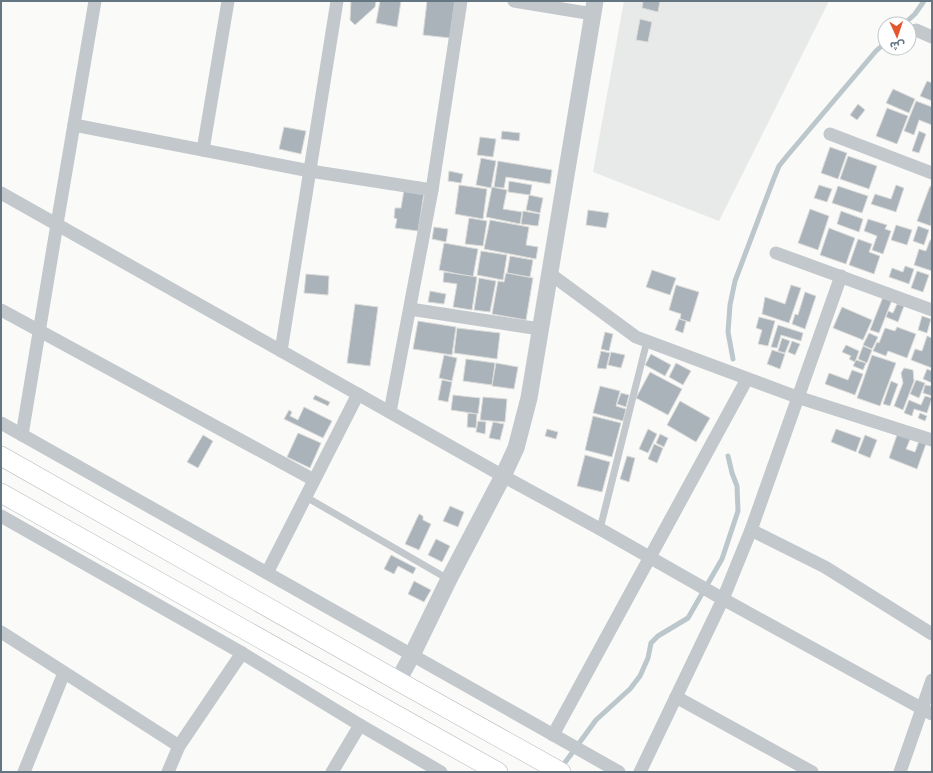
<svg xmlns="http://www.w3.org/2000/svg" width="933" height="773" viewBox="0 0 933 773" font-family="Commissioner,'Noto Sans Arabic',sans-serif">
	<style>
		.built { fill: #e8e9e9 }
		.lines { fill: none; stroke-linecap: round; stroke-linejoin: round }
		.stream { stroke: #bbc7cb; stroke-width: 5 }
		.building { fill: #aab3b9; stroke: #dcdcda }
		.secondary-casing { stroke: #b3babf; stroke-width: 20 }
		.service { stroke: #c3c8cc; stroke-width: 7 }
		.minor { stroke: #c3c8cc; stroke-width: 13 }
		.tertiary { stroke: #c3c8cc; stroke-width: 17 }
		.secondary { stroke: #fff; stroke-width: 19 }
	</style>
	<rect width="100%" height="100%" fill="#fafaf8"/>
	<path class="built" d="M 624,1 L 829,1 L 719,221 L 593,172 Z"/>
	<g class="lines">
		<g class="stream">
			<path d="M 904,24 L 915,14 L 924,1"/>
			<path d="M 733,359 L 728,332 L 730,305 L 735,281 L 774,178 L 779,166 L 787,156 L 876,51 L 885,43"/>
			<path d="M 561,768 L 596,720 L 630,689 L 640,676 L 648,658 L 651,643 L 658,636 L 688,618 L 722,559 L 738,511 L 737,486 L 732,473 L 728,456"/>
		</g>
	</g>
	<g class="building">
		<path d="M 351,1 L 376,1 L 375,7 L 355,25 L 350,20 Z"/>
		<path d="M 380,1 L 401,1 L 397,27 L 376,23 Z"/>
		<path d="M 427,1 L 455,1 L 450,38 L 423,35 Z"/>
		<path d="M 643,1 L 660,1 L 658,12 L 642,8 Z"/>
		<path d="M 640,19 L 652,22 L 648,42 L 636,40 Z"/>
		<path d="M 927,81 L 932,83 L 932,101 L 920,96 Z"/>
		<path d="M 893,89 L 915,99 L 909,113 L 886,103 Z"/>
		<path d="M 916,101 L 932,107 L 932,125 L 919,120 L 914,135 L 904,131 Z"/>
		<path d="M 858,104 L 865,110 L 857,120 L 850,115 Z"/>
		<path d="M 887,108 L 908,116 L 897,144 L 876,136 Z"/>
		<path d="M 284,127 L 306,131 L 301,154 L 279,149 Z"/>
		<path d="M 502,131 L 520,133 L 519,141 L 501,139 Z"/>
		<path d="M 919,131 L 926,134 L 919,153 L 912,151 Z"/>
		<path d="M 480,137 L 496,139 L 493,157 L 477,155 Z"/>
		<path d="M 830,147 L 847,153 L 838,179 L 821,173 Z"/>
		<path d="M 848,156 L 877,166 L 869,189 L 840,179 Z"/>
		<path d="M 481,158 L 496,161 L 491,188 L 476,185 Z"/>
		<path d="M 498,161 L 552,170 L 550,184 L 506,177 L 504,188 L 494,187 Z"/>
		<path d="M 449,171 L 463,174 L 461,183 L 448,181 Z"/>
		<path d="M 509,181 L 532,185 L 530,195 L 508,192 Z"/>
		<path d="M 459,185 L 487,189 L 483,219 L 455,214 Z"/>
		<path d="M 819,185 L 832,189 L 827,202 L 814,198 Z"/>
		<path d="M 896,185 L 904,188 L 896,212 L 871,204 L 875,194 L 891,199 Z"/>
		<path d="M 838,186 L 868,196 L 862,213 L 832,203 Z"/>
		<path d="M 930,186 L 932,187 L 931,226 L 917,221 Z"/>
		<path d="M 492,187 L 507,190 L 503,209 L 522,212 L 520,224 L 486,217 Z"/>
		<path d="M 404,190 L 424,193 L 418,231 L 395,228 L 397,219 L 394,218 L 395,208 L 401,208 Z"/>
		<path d="M 529,195 L 543,198 L 540,213 L 526,210 Z"/>
		<path d="M 810,209 L 829,216 L 818,250 L 798,243 Z"/>
		<path d="M 588,210 L 609,213 L 606,228 L 586,225 Z"/>
		<path d="M 523,211 L 540,214 L 538,226 L 521,224 Z"/>
		<path d="M 841,211 L 863,219 L 859,232 L 837,224 Z"/>
		<path d="M 469,218 L 487,221 L 483,246 L 465,244 Z"/>
		<path d="M 868,219 L 887,225 L 885,229 L 891,231 L 883,254 L 872,250 L 877,236 L 864,231 Z"/>
		<path d="M 490,220 L 529,227 L 526,245 L 538,247 L 536,259 L 484,249 Z"/>
		<path d="M 896,225 L 912,230 L 907,245 L 891,240 Z"/>
		<path d="M 918,226 L 929,230 L 924,245 L 913,241 Z"/>
		<path d="M 434,227 L 448,229 L 446,242 L 432,239 Z"/>
		<path d="M 829,228 L 855,238 L 846,264 L 820,255 Z"/>
		<path d="M 858,239 L 872,244 L 869,252 L 880,256 L 874,274 L 849,265 Z"/>
		<path d="M 930,240 L 932,240 L 932,271 L 914,265 L 919,249 L 926,251 Z"/>
		<path d="M 444,243 L 478,249 L 473,277 L 439,270 Z"/>
		<path d="M 481,251 L 507,255 L 503,280 L 477,275 Z"/>
		<path d="M 510,256 L 533,260 L 530,277 L 507,273 Z"/>
		<path d="M 905,266 L 914,269 L 909,284 L 889,277 L 892,268 L 903,272 Z"/>
		<path d="M 652,270 L 676,278 L 670,295 L 646,287 Z"/>
		<path d="M 917,271 L 929,275 L 923,292 L 911,288 Z"/>
		<path d="M 444,272 L 477,277 L 472,310 L 453,307 L 457,284 L 443,282 Z"/>
		<path d="M 506,273 L 533,278 L 526,320 L 492,314 L 498,281 L 504,282 Z"/>
		<path d="M 306,274 L 329,276 L 328,295 L 304,293 Z"/>
		<path d="M 479,278 L 496,281 L 490,312 L 474,310 Z"/>
		<path d="M 676,285 L 699,292 L 690,322 L 680,319 L 681,314 L 669,310 Z"/>
		<path d="M 791,285 L 801,288 L 789,323 L 762,314 L 765,297 L 785,304 Z"/>
		<path d="M 430,291 L 446,294 L 444,304 L 428,302 Z"/>
		<path d="M 805,292 L 816,296 L 805,329 L 792,324 L 795,314 L 798,315 Z"/>
		<path d="M 883,297 L 892,300 L 879,333 L 870,330 Z"/>
		<path d="M 355,304 L 378,307 L 370,366 L 347,363 Z"/>
		<path d="M 897,304 L 904,306 L 898,322 L 886,317 L 888,311 L 893,313 Z"/>
		<path d="M 842,307 L 872,320 L 863,340 L 833,328 Z"/>
		<path d="M 922,316 L 931,319 L 927,333 L 918,330 Z"/>
		<path d="M 759,317 L 775,321 L 768,346 L 758,344 L 762,330 L 756,328 Z"/>
		<path d="M 679,319 L 686,321 L 683,333 L 675,330 Z"/>
		<path d="M 418,321 L 456,327 L 452,355 L 413,349 Z"/>
		<path d="M 778,325 L 803,333 L 801,341 L 781,335 L 777,348 L 771,347 Z"/>
		<path d="M 897,327 L 916,334 L 907,358 L 888,351 L 886,356 L 873,351 L 877,342 L 879,343 L 885,328 L 895,331 Z"/>
		<path d="M 457,328 L 500,333 L 497,359 L 454,353 Z"/>
		<path d="M 605,332 L 613,334 L 609,351 L 601,349 Z"/>
		<path d="M 869,333 L 878,337 L 872,349 L 863,345 Z"/>
		<path d="M 927,336 L 932,338 L 932,368 L 911,360 L 915,349 L 922,351 Z"/>
		<path d="M 782,338 L 790,341 L 785,353 L 778,351 Z"/>
		<path d="M 792,341 L 800,344 L 795,355 L 788,352 Z"/>
		<path d="M 846,345 L 859,351 L 855,362 L 849,359 L 851,356 L 842,352 Z"/>
		<path d="M 863,346 L 872,350 L 867,363 L 858,359 Z"/>
		<path d="M 772,350 L 785,354 L 780,369 L 767,364 Z"/>
		<path d="M 601,351 L 610,353 L 606,369 L 597,368 Z"/>
		<path d="M 611,352 L 625,355 L 621,368 L 608,365 Z"/>
		<path d="M 651,354 L 671,365 L 665,376 L 645,365 Z"/>
		<path d="M 444,355 L 457,358 L 452,381 L 439,378 Z"/>
		<path d="M 872,355 L 896,363 L 880,406 L 857,398 Z"/>
		<path d="M 466,359 L 495,363 L 492,385 L 463,381 Z"/>
		<path d="M 856,360 L 866,363 L 863,370 L 853,366 Z"/>
		<path d="M 496,363 L 518,367 L 514,389 L 492,386 Z"/>
		<path d="M 676,363 L 691,371 L 683,385 L 669,377 Z"/>
		<path d="M 904,368 L 913,370 L 914,381 L 903,410 L 894,406 L 903,383 L 901,373 Z"/>
		<path d="M 927,369 L 932,371 L 932,383 L 923,379 Z"/>
		<path d="M 852,370 L 863,374 L 855,395 L 825,384 L 829,373 L 848,380 Z"/>
		<path d="M 650,372 L 682,389 L 668,415 L 636,398 Z"/>
		<path d="M 442,380 L 452,382 L 448,402 L 438,400 Z"/>
		<path d="M 916,380 L 925,383 L 919,398 L 910,394 Z"/>
		<path d="M 891,381 L 898,384 L 890,406 L 883,404 Z"/>
		<path d="M 925,385 L 932,386 L 932,396 L 923,393 Z"/>
		<path d="M 600,386 L 620,391 L 616,406 L 626,409 L 623,421 L 593,413 Z"/>
		<path d="M 621,393 L 629,395 L 626,407 L 617,404 Z"/>
		<path d="M 315,395 L 330,402 L 328,406 L 313,399 Z"/>
		<path d="M 453,395 L 480,398 L 478,414 L 451,410 Z"/>
		<path d="M 925,396 L 932,398 L 927,413 L 914,409 L 912,416 L 904,413 L 909,400 L 921,405 Z"/>
		<path d="M 483,397 L 507,399 L 505,422 L 480,420 Z"/>
		<path d="M 680,401 L 710,418 L 696,442 L 667,425 Z"/>
		<path d="M 304,407 L 332,421 L 323,438 L 284,419 L 289,410 L 292,412 L 290,416 L 298,420 Z"/>
		<path d="M 468,413 L 477,414 L 476,428 L 467,427 Z"/>
		<path d="M 920,413 L 927,416 L 925,421 L 918,418 Z"/>
		<path d="M 593,416 L 621,423 L 612,457 L 585,450 Z"/>
		<path d="M 478,421 L 486,422 L 485,434 L 476,432 Z"/>
		<path d="M 493,422 L 504,424 L 500,440 L 489,438 Z"/>
		<path d="M 547,429 L 558,432 L 556,439 L 545,436 Z"/>
		<path d="M 648,429 L 657,434 L 648,453 L 639,449 Z"/>
		<path d="M 836,429 L 861,438 L 856,452 L 831,442 Z"/>
		<path d="M 898,432 L 911,437 L 906,449 L 915,452 L 919,441 L 926,444 L 917,469 L 889,458 Z"/>
		<path d="M 298,433 L 321,443 L 310,468 L 287,457 Z"/>
		<path d="M 660,434 L 668,438 L 664,447 L 656,443 Z"/>
		<path d="M 203,435 L 213,441 L 198,468 L 187,462 Z"/>
		<path d="M 865,435 L 877,440 L 870,458 L 858,453 Z"/>
		<path d="M 654,444 L 663,448 L 657,463 L 648,459 Z"/>
		<path d="M 585,455 L 610,462 L 602,492 L 577,486 Z"/>
		<path d="M 627,456 L 635,458 L 629,482 L 620,479 Z"/>
		<path d="M 450,506 L 464,512 L 458,527 L 443,521 Z"/>
		<path d="M 419,514 L 423,516 L 423,520 L 431,524 L 419,550 L 405,544 Z"/>
		<path d="M 436,539 L 450,546 L 442,562 L 428,555 Z"/>
		<path d="M 391,555 L 416,568 L 413,574 L 398,566 L 394,574 L 384,569 Z"/>
		<path d="M 414,581 L 431,590 L 424,602 L 408,594 Z"/>
	</g>
	<g class="lines">
		<defs>
			<g id="secondary">
				<path d="M 1,456 L 398,681 L 561,772"/>
				<path d="M 1,493 L 498,772"/>
			</g>
		</defs>
		<use href="#secondary" class="secondary-casing"/>
		<g class="service">
			<path d="M 306,497 L 448,579"/>
			<path d="M 600,529 L 647,341"/>
		</g>
		<g class="minor">
			<path d="M 514,1 L 593,14"/>
			<path d="M 916,30 L 932,37"/>
			<path d="M 74,125 L 310,171 L 432,190"/>
			<path d="M 830,134 L 932,173"/>
			<path d="M 203,150 L 228,1"/>
			<path d="M 1,193 L 503,476 L 600,529 L 723,599 L 932,714"/>
			<path d="M 776,253 L 932,310"/>
			<path d="M 549,273 L 636,337 L 797,397 L 932,440"/>
			<path d="M 410,309 L 540,329"/>
			<path d="M 1,310 L 314,480"/>
			<path d="M 281,351 L 337,1"/>
			<path d="M 390,412 L 432,190 L 461,1"/>
			<path d="M 1,423 L 267,573 L 619,772"/>
			<path d="M 22,435 L 57,224 L 95,1"/>
			<path d="M 1,516 L 242,653 L 360,725 L 441,772"/>
			<path d="M 751,530 L 825,567 L 932,634"/>
			<path d="M 267,573 L 358,394"/>
			<path d="M 1,632 L 179,746"/>
			<path d="M 676,697 L 812,772"/>
			<path d="M 553,735 L 747,379"/>
			<path d="M 24,772 L 64,673"/>
			<path d="M 168,772 L 179,746 L 242,653"/>
			<path d="M 332,772 L 360,725"/>
			<path d="M 640,772 L 723,599 L 751,530 L 841,276"/>
			<path d="M 900,772 L 932,680"/>
		</g>
		<path class="tertiary" d="M 398,681 L 412,655 L 449,579 L 503,476 L 516,448 L 529,398 L 595,1"/>
		<use href="#secondary" class="secondary"/>
	</g>
	<rect width="933" height="773" fill="none" stroke="#657683" stroke-width="4"/>
	<g transform="translate(897 36) rotate(177)"><circle r="19" fill="#ffffff" stroke="#c1c8cd"/>
	<path d="M0-3L7 15L0 10L-7 15Z" fill="#e4572e"/>
	<text y="-6" font-size="11" font-weight="bold" text-anchor="middle" fill="#657683">ش</text>
	</g>
</svg>
